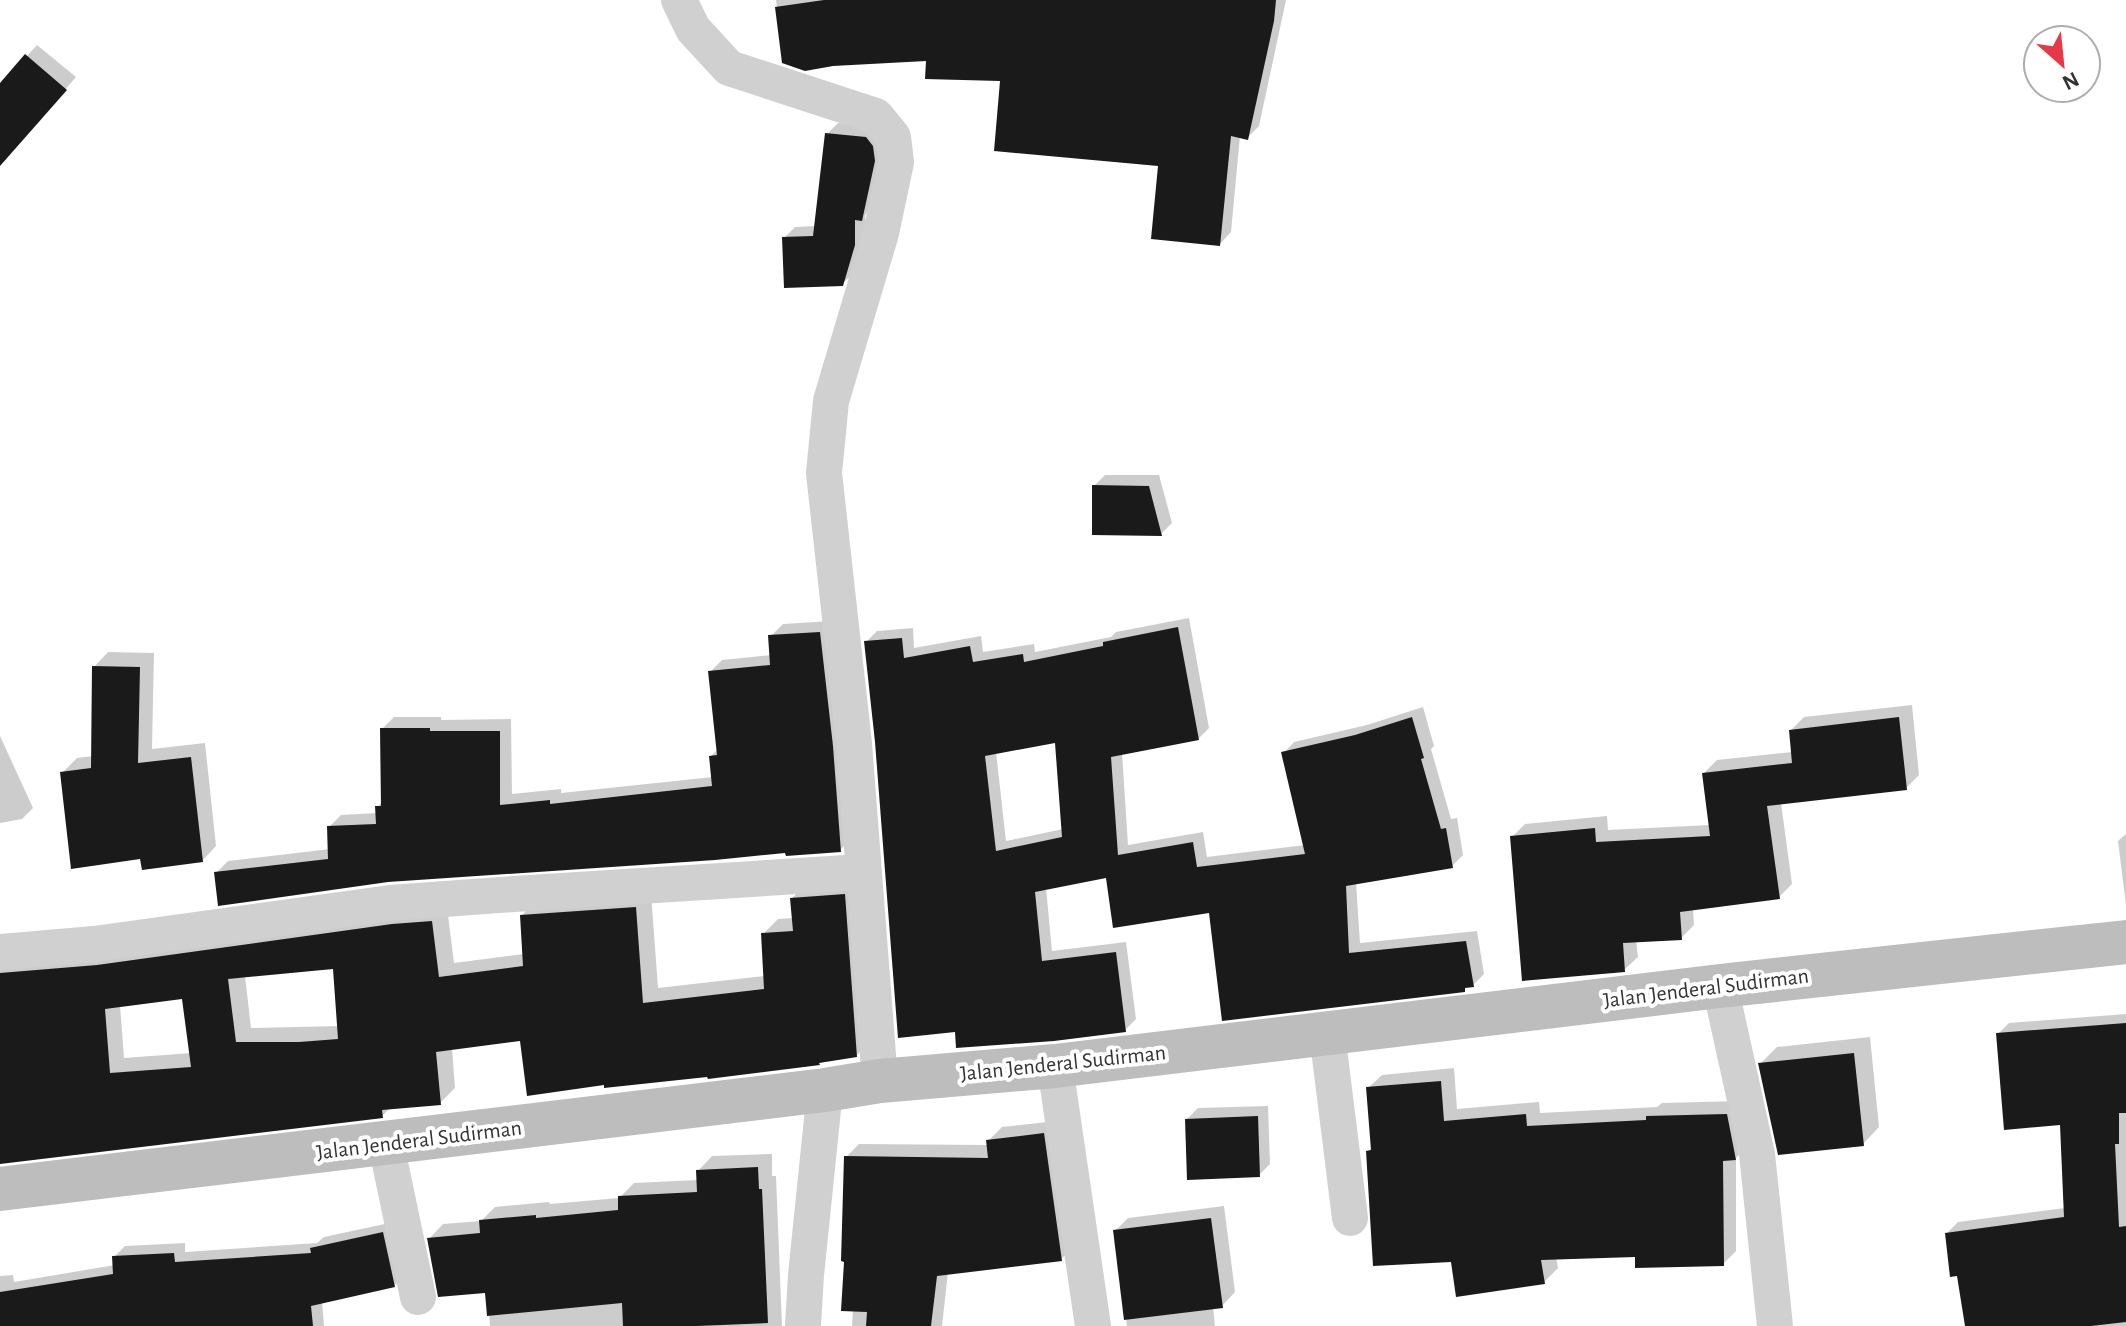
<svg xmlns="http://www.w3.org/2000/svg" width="2126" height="1326" viewBox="0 0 2126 1326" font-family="'Alegreya Sans',sans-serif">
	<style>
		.shadow { fill: #0003; fill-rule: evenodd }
		.building { fill: #1a1a1a; fill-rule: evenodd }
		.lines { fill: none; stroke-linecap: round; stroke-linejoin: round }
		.street { stroke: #d0d0d0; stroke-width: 36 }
		.secondary { stroke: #bdbdbd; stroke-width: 44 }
		.labels { text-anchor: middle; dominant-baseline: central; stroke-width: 8; stroke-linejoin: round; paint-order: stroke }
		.street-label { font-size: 22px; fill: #333; stroke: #fff }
	</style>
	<rect width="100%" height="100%" fill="#fff"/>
	<g class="shadow">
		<path d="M 776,0 L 1286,0 L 1259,126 L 1247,138 L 1240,136 L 1231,232 L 1220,244 L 1160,164 L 1002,79 L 928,59 L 784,62 Z"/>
		<path d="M 37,45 L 76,77 L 0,165 L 0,86 Z"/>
		<path d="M 838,123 L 877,127 L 883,134 L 872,208 L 865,215 L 866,233 L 854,273 L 842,284 L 784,238 L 795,227 L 816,226 L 827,134 Z"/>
		<path d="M 1105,475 L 1159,475 L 1172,523 L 1161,534 L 1094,486 Z"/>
		<path d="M 1189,618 L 1209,728 L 1198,739 L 1122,753 L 1128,845 L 1203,832 L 1207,857 L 1305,845 L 1284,753 L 1294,742 L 1367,725 L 1423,707 L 1434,746 L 1431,749 L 1451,819 L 1457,818 L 1463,855 L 1452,866 L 1356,882 L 1360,943 L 1477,931 L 1484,974 L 1473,985 L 1468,985 L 1464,990 L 1211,910 L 1107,875 L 1046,888 L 1052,951 L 1126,942 L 1136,1019 L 1125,1030 L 957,1030 L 877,742 L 866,642 L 877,631 L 913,628 L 914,648 L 981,636 L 983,652 L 1034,644 L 1035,652 L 1111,637 L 1116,632 ZM 1057,741 L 1063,829 L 1006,841 L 996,752 Z"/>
		<path d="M 832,621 L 852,838 L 840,850 L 787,850 L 216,873 L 228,861 L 330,849 L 329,827 L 341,815 L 377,813 L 377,807 L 382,802 L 382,729 L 394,717 L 441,717 L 441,720 L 511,719 L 512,794 L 561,789 L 561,793 L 713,777 L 711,756 L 718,749 L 710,672 L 722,660 L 771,655 L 771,636 L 783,624 Z"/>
		<path d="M 108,652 L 154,653 L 152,749 L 205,743 L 216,846 L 202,861 L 142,857 L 62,773 L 77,758 L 93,756 L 94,667 Z"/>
		<path d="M 1912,705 L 1919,775 L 1906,788 L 1781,803 L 1792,884 L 1779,897 L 1693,909 L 1694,925 L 1681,938 L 1636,940 L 1638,957 L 1624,970 L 1512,837 L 1525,824 L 1607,816 L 1608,830 L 1710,825 L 1704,773 L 1717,760 L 1793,752 L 1791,730 L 1804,717 Z"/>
		<path d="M 0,736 L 33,808 L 22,819 L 0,823 Z"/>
		<path d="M 2126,834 L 2126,905 L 2118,841 Z"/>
		<path d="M 859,880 L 872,1040 L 856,1056 L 822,1060 L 819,1064 L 606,1083 L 521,1038 L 452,1048 L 455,1088 L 440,1103 L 390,1108 L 382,1116 L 0,1162 L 0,953 L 447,907 L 454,963 L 524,954 L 522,915 L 537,900 L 651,893 L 658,988 L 765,976 L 763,934 L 778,919 L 793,918 L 792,898 L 807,883 ZM 335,967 L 339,1026 L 251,1028 L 245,976 ZM 184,997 L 191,1053 L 124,1058 L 120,1005 Z"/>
		<path d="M 2126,1014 L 2126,1326 L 1967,1326 L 1959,1274 L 1947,1233 L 1958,1222 L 2065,1208 L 2062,1123 L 1998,1034 L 2009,1023 Z"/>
		<path d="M 1870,1037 L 1879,1127 L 1863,1144 L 1761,1063 L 1777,1047 Z"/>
		<path d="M 1454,1068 L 1457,1109 L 1539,1102 L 1540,1113 L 1657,1107 L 1662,1103 L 1740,1101 L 1749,1144 L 1736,1158 L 1736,1251 L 1723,1264 L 1637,1254 L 1556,1257 L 1558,1268 L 1544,1282 L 1452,1259 L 1368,1152 L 1373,1146 L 1368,1088 L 1382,1075 Z"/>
		<path d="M 1268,1106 L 1270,1164 L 1259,1175 L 1187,1119 L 1198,1108 Z"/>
		<path d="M 1056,1121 L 1075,1246 L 1061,1259 L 948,1272 L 942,1326 L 852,1326 L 853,1309 L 846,1260 L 846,1157 L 859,1144 L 989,1145 L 988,1141 L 1002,1127 Z"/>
		<path d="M 772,1154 L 772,1176 L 776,1176 L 782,1326 L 490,1326 L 487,1290 L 429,1239 L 443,1224 L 481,1221 L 495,1207 L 549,1202 L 550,1204 L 619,1198 L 634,1183 L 698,1180 L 698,1171 L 712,1156 Z"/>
		<path d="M 1224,1206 L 1235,1292 L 1222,1306 L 1213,1307 L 1215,1326 L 1127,1326 L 1115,1231 L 1128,1218 Z"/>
		<path d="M 394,1222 L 405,1275 L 394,1286 L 322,1301 L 324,1326 L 0,1326 L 0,1276 L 13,1275 L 14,1282 L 115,1265 L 114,1257 L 125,1246 L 185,1243 L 185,1252 L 317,1243 L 324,1237 Z"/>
	</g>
	<g class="building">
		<path d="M 824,0 L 1276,0 L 1274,21 L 1248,140 L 1231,136 L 1220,246 L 1151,239 L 1158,166 L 994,151 L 1000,81 L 925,79 L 926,61 L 833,66 L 805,71 L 782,63 L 775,7 Z"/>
		<path d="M 25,54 L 67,90 L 0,166 L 0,83 Z"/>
		<path d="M 825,133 L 866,137 L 873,146 L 875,161 L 862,221 L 855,220 L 855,245 L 843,286 L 784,288 L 782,237 L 813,236 Z"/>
		<path d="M 1092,485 L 1149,486 L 1162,536 L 1092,535 Z"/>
		<path d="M 1178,627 L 1199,740 L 1111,757 L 1118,855 L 1193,842 L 1197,867 L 1305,854 L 1281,752 L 1355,735 L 1412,717 L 1424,758 L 1421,759 L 1441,829 L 1446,828 L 1453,868 L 1346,886 L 1349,953 L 1466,941 L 1474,987 L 1465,988 L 1465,992 L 1222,1021 L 1209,913 L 1113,928 L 1106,878 L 1035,892 L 1042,961 L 1116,952 L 1126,1032 L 1054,1041 L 956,1048 L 955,1032 L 898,1038 L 875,742 L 864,641 L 902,638 L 904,658 L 970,646 L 973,662 L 1023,654 L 1024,662 L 1103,646 L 1103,642 ZM 1055,743 L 1062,837 L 996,851 L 985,756 Z"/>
		<path d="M 820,632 L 833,746 L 841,852 L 786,856 L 785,853 L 715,860 L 388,882 L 218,906 L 214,872 L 328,859 L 327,826 L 376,824 L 375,806 L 381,806 L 380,728 L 430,728 L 430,731 L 500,731 L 500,805 L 550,800 L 550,804 L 712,786 L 709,756 L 717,755 L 708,671 L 770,665 L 768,635 Z"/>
		<path d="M 92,666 L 140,667 L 138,763 L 191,757 L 203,862 L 142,870 L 140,859 L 71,869 L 60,772 L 91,768 Z"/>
		<path d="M 1899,717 L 1907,790 L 1767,806 L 1780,899 L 1680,912 L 1682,940 L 1623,943 L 1625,972 L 1522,981 L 1510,836 L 1595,828 L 1596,842 L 1710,836 L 1702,773 L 1792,763 L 1789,730 Z"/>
		<path d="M 845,894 L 857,1057 L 819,1063 L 820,1065 L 708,1079 L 707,1077 L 604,1088 L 604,1085 L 527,1096 L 520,1041 L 436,1052 L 441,1105 L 382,1110 L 383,1118 L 0,1164 L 0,973 L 97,965 L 392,924 L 432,921 L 439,977 L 523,966 L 520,915 L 636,907 L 643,1003 L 764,989 L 761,933 L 793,931 L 790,898 ZM 333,969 L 338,1039 L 299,1042 L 236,1042 L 228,979 ZM 182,999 L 191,1067 L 110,1073 L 105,1009 Z"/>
		<path d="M 2126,1023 L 2126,1113 L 2119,1113 L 2119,1144 L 2115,1144 L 2119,1227 L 2126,1226 L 2126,1322 L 2091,1326 L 1965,1326 L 1957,1276 L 1950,1277 L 1945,1233 L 2064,1217 L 2060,1125 L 2004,1130 L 1996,1033 Z"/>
		<path d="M 1854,1053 L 1864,1146 L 1778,1155 L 1758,1063 Z"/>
		<path d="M 1441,1081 L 1444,1121 L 1526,1114 L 1527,1126 L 1646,1120 L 1646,1116 L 1727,1114 L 1736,1160 L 1723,1161 L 1724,1266 L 1635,1268 L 1635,1257 L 1541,1260 L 1545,1284 L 1456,1297 L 1451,1262 L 1373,1266 L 1366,1151 L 1371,1150 L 1366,1087 Z"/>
		<path d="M 1258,1116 L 1260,1177 L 1187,1180 L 1185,1119 Z"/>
		<path d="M 1044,1133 L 1062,1261 L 937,1276 L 931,1326 L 866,1326 L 867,1312 L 841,1311 L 844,1262 L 841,1261 L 844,1156 L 988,1158 L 986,1140 Z"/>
		<path d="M 758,1167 L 759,1189 L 762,1189 L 768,1323 L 697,1326 L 623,1326 L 622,1303 L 487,1316 L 485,1293 L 438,1297 L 427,1238 L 480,1233 L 479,1220 L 536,1215 L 536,1218 L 618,1210 L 618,1196 L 697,1192 L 696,1170 Z"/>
		<path d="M 1211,1218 L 1223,1308 L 1124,1320 L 1113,1230 Z"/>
		<path d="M 383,1232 L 395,1287 L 311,1306 L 313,1326 L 0,1326 L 0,1292 L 113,1274 L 112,1256 L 174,1253 L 175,1262 L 311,1253 L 310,1248 Z"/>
	</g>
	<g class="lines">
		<g class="street">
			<path d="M 679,0 L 693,29 L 729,68 L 876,116 L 893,137 L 896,162 L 881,233 L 831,401 L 824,473 L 854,744 L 880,1081"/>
			<path d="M 0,952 L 94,944 L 390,903 L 514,894 L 862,872"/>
			<path d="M 1720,986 L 1757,1154 L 1775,1326"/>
			<path d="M 1327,1033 L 1350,1218"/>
			<path d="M 1055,1066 L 1093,1326"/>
			<path d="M 386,1144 L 418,1297"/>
			<path d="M 803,1326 L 806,1275 L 825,1090"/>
		</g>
		<path class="secondary" d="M 0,1189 L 825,1090 L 880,1081 L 1055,1066 L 1720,986 L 2126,942"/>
	</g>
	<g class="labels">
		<g class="street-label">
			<text transform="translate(1706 988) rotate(-7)">Jalan Jenderal Sudirman</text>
			<text transform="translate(1063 1063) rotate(-6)">Jalan Jenderal Sudirman</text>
			<text transform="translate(419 1140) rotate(-7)">Jalan Jenderal Sudirman</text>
		</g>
	</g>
	<g transform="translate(2062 64) rotate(153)"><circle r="38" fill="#ffffff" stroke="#adadad" stroke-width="2"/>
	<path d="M0-6L14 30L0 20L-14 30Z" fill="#e63946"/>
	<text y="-12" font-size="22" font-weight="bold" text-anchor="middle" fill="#333333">N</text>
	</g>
</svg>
